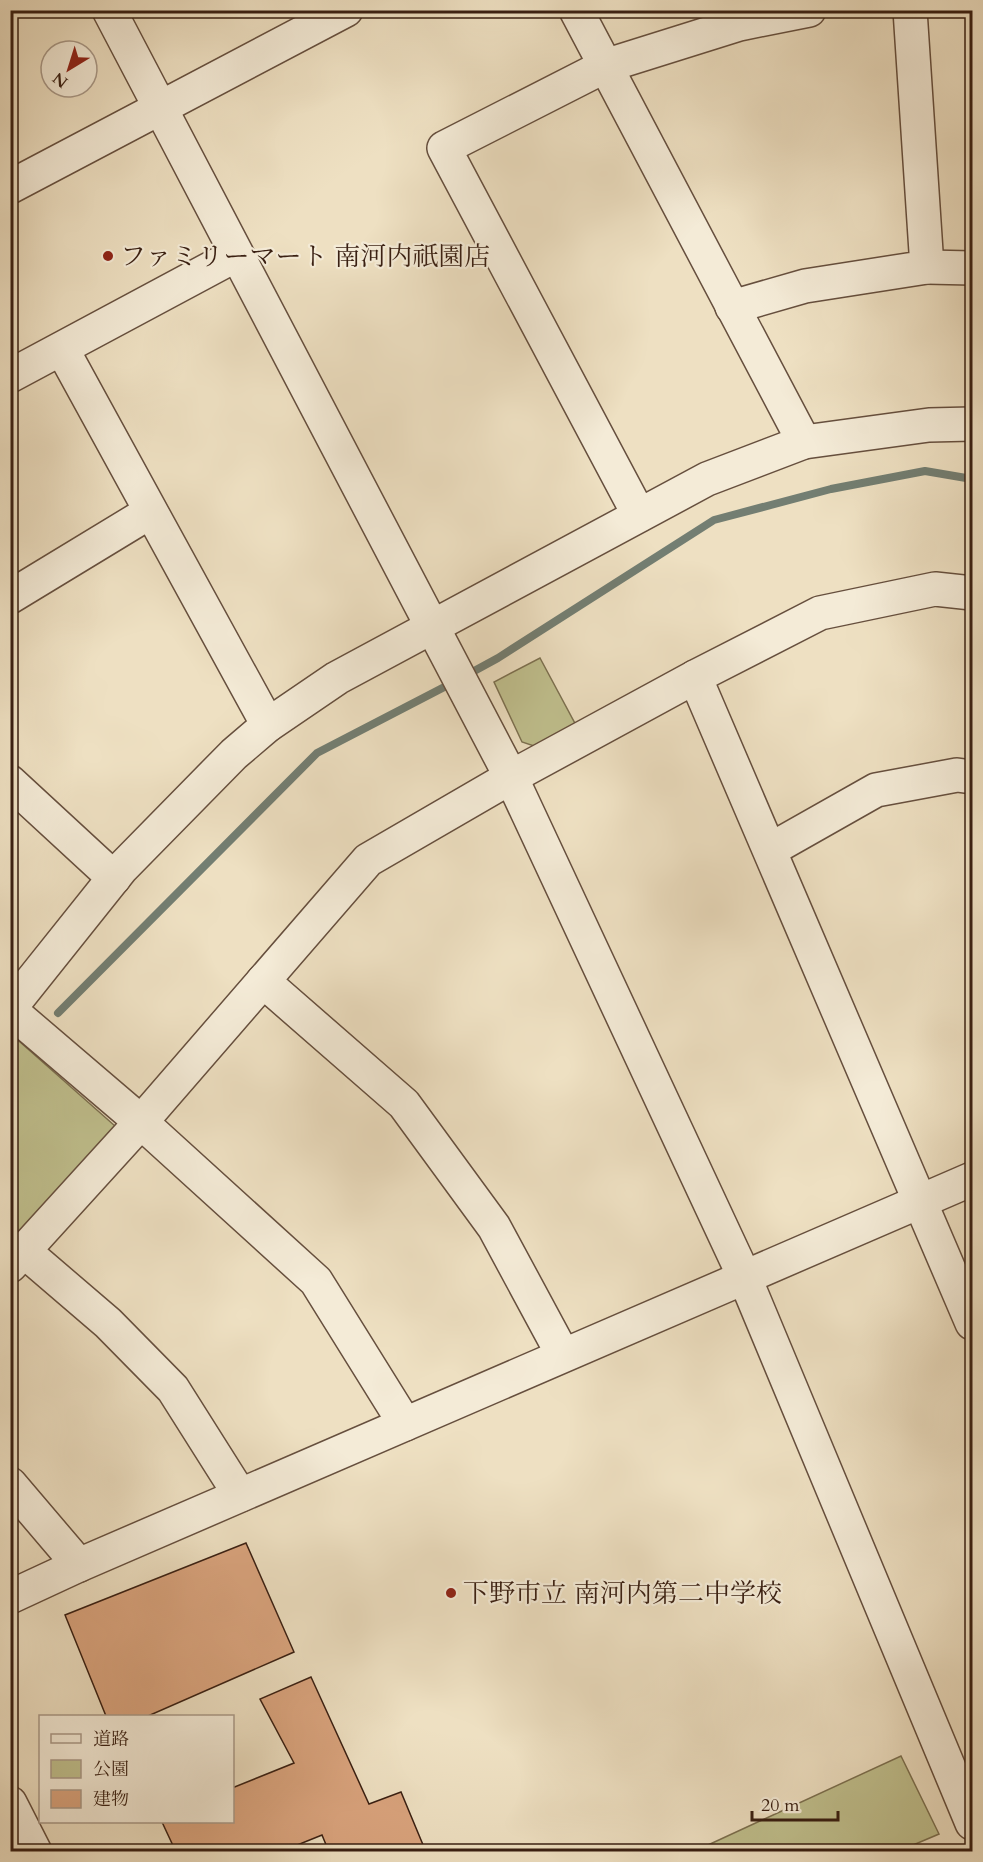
<svg xmlns="http://www.w3.org/2000/svg" width="983" height="1862" viewBox="0 0 983 1862" font-family="Cardo,'Noto Serif JP',serif">
	<style>
		.green { fill: #c0c08e; stroke: #7c7050; stroke-width: 1.5 }
		.lines { fill: none; stroke-linecap: round; stroke-linejoin: round }
		.stream { stroke: #737e72; stroke-width: 8 }
		.building { fill: #daa47e; stroke: #391f12; stroke-width: 1.5 }
		.minor-casing { stroke: #664f3e; stroke-width: 36 }
		.minor { stroke: #f4ebd7; stroke-width: 33 }
		.poi-dot { fill: #8f2418; stroke: #f4ebd7; stroke-width: 2 }
		.labels { text-anchor: middle; dominant-baseline: central; stroke-width: 4.5; stroke-linejoin: round; paint-order: stroke }
		.poi-label { font-size: 26px; fill: #391f12; stroke: #f4ebd7; text-anchor: start }
	</style>
	<rect width="100%" height="100%" fill="#eee0c2"/>
	<filter id="stains"><feTurbulence type="fractalNoise" baseFrequency=".00333" numOctaves="4"/><feColorMatrix values="0 0 0 0 .2 0 0 0 0 .09 0 0 0 0 .02 0 0 0 .5 -.17"/></filter>
	<radialGradient id="worn" r=".72"><stop offset=".6" stop-color="#630" stop-opacity="0"/><stop offset="1" stop-color="#630" stop-opacity=".3"/></radialGradient>
	<g class="green">
		<path d="M 540,658 L 578,729 L 543,749 L 522,742 L 494,682 Z"/>
		<path d="M 11,1034 L 115,1126 L 11,1246 Z"/>
		<path d="M 901,1756 L 939,1834 L 899,1851 L 695,1851 Z"/>
	</g>
	<g class="lines">
		<g class="stream">
			<path d="M 465,676 L 498,658 L 714,520 L 831,489 L 925,471 L 972,479"/>
			<path d="M 58,1013 L 317,753 L 454,682"/>
		</g>
	</g>
	<g class="building">
		<path d="M 246,1543 L 294,1652 L 148,1716 L 106,1716 L 65,1615 Z"/>
		<path d="M 311,1677 L 369,1804 L 401,1792 L 426,1852 L 329,1852 L 322,1835 L 280,1852 L 176,1852 L 162,1822 L 232,1822 L 232,1788 L 294,1763 L 260,1699 Z"/>
	</g>
	<g class="lines">
		<defs>
			<g id="minor">
				<path d="M 109,10 L 511,777 L 744,1276 L 972,1823"/>
				<path d="M 576,10 L 804,442"/>
				<path d="M 10,187 L 346,10"/>
				<path d="M 927,267 L 972,268"/>
				<path d="M 732,307 L 805,286 L 927,267 L 910,10"/>
				<path d="M 62,349 L 268,725"/>
				<path d="M 10,376 L 236,255"/>
				<path d="M 639,515 L 444,148 L 605,66 L 739,24 L 809,10"/>
				<path d="M 10,597 L 150,512"/>
				<path d="M 695,677 L 972,1323"/>
				<path d="M 10,782 L 114,878"/>
				<path d="M 770,850 L 876,790 L 957,775 L 972,777"/>
				<path d="M 263,981 L 404,1104 L 494,1227 L 563,1355"/>
				<path d="M 10,1008 L 121,869 L 234,754 L 268,725 L 337,678 L 707,479 L 804,442 L 929,425 L 972,424"/>
				<path d="M 10,1010 L 141,1122 L 316,1281 L 405,1424"/>
				<path d="M 24,1251 L 108,1323 L 173,1389 L 240,1495"/>
				<path d="M 10,1266 L 141,1122 L 368,860 L 511,777 L 695,677 L 820,613 L 935,589 L 972,593"/>
				<path d="M 10,1484 L 79,1565"/>
				<path d="M 10,1597 L 79,1565 L 972,1179"/>
				<path d="M 10,1803 L 35,1852"/>
			</g>
		</defs>
		<use href="#minor" class="minor-casing"/>
		<use href="#minor" class="minor"/>
	</g>
	<g class="poi-dot">
		<circle cx="108" cy="256" r="6"/>
		<circle cx="451" cy="1593" r="6"/>
	</g>
	<g class="labels">
		<g class="poi-label">
			<text x="120" y="256">ファミリーマート 南河内祇園店</text>
			<text x="463" y="1593">下野市立 南河内第二中学校</text>
		</g>
	</g>
	<rect width="983" height="1862" fill="none" stroke="#eee0c2" stroke-width="36"/>
	<rect x="12" y="12" width="959" height="1838" fill="none" stroke="#391f12" stroke-width="3"/>
	<rect x="18" y="18" width="947" height="1826" fill="none" stroke="#391f12" stroke-width="1.5"/>
	<rect x="39" y="1715" width="195" height="108" fill="#f4ebd7" stroke="#a99988" stroke-width="1.5"/>
	<rect x="51" y="1734" width="30" height="9" fill="#f4ebd7" stroke="#a99988" stroke-width="1.5"/>
	<text x="93" y="1745" font-size="18" fill="#391f12">道路</text>
	<rect x="51" y="1760" width="30" height="18" fill="#c0c08e" stroke="#a99988" stroke-width="1.5"/>
	<text x="93" y="1775" font-size="18" fill="#391f12">公園</text>
	<rect x="51" y="1790" width="30" height="18" fill="#daa47e" stroke="#a99988" stroke-width="1.5"/>
	<text x="93" y="1805" font-size="18" fill="#391f12">建物</text>
	<g transform="translate(69 69) rotate(218)"><circle r="28" fill="#f4ebd7" stroke="#a99988" stroke-width="1.5"/>
	<path d="M0-4.5L10 22L0 15L-10 22Z" fill="#8f2418"/>
	<text y="-9" font-size="16" font-weight="bold" text-anchor="middle" fill="#391f12">N</text>
	</g>
	<path d="M752 1811v9h86v-9" fill="none" stroke="#391f12" stroke-width="3"/>
	<text x="761" y="1811" font-size="18" fill="#391f12" stroke="#f4ebd7" stroke-width="4.5" paint-order="stroke">20 m</text>
	<rect width="100%" height="100%" filter="url(#stains)"/>
	<rect width="100%" height="100%" fill="url(#worn)"/>
</svg>
